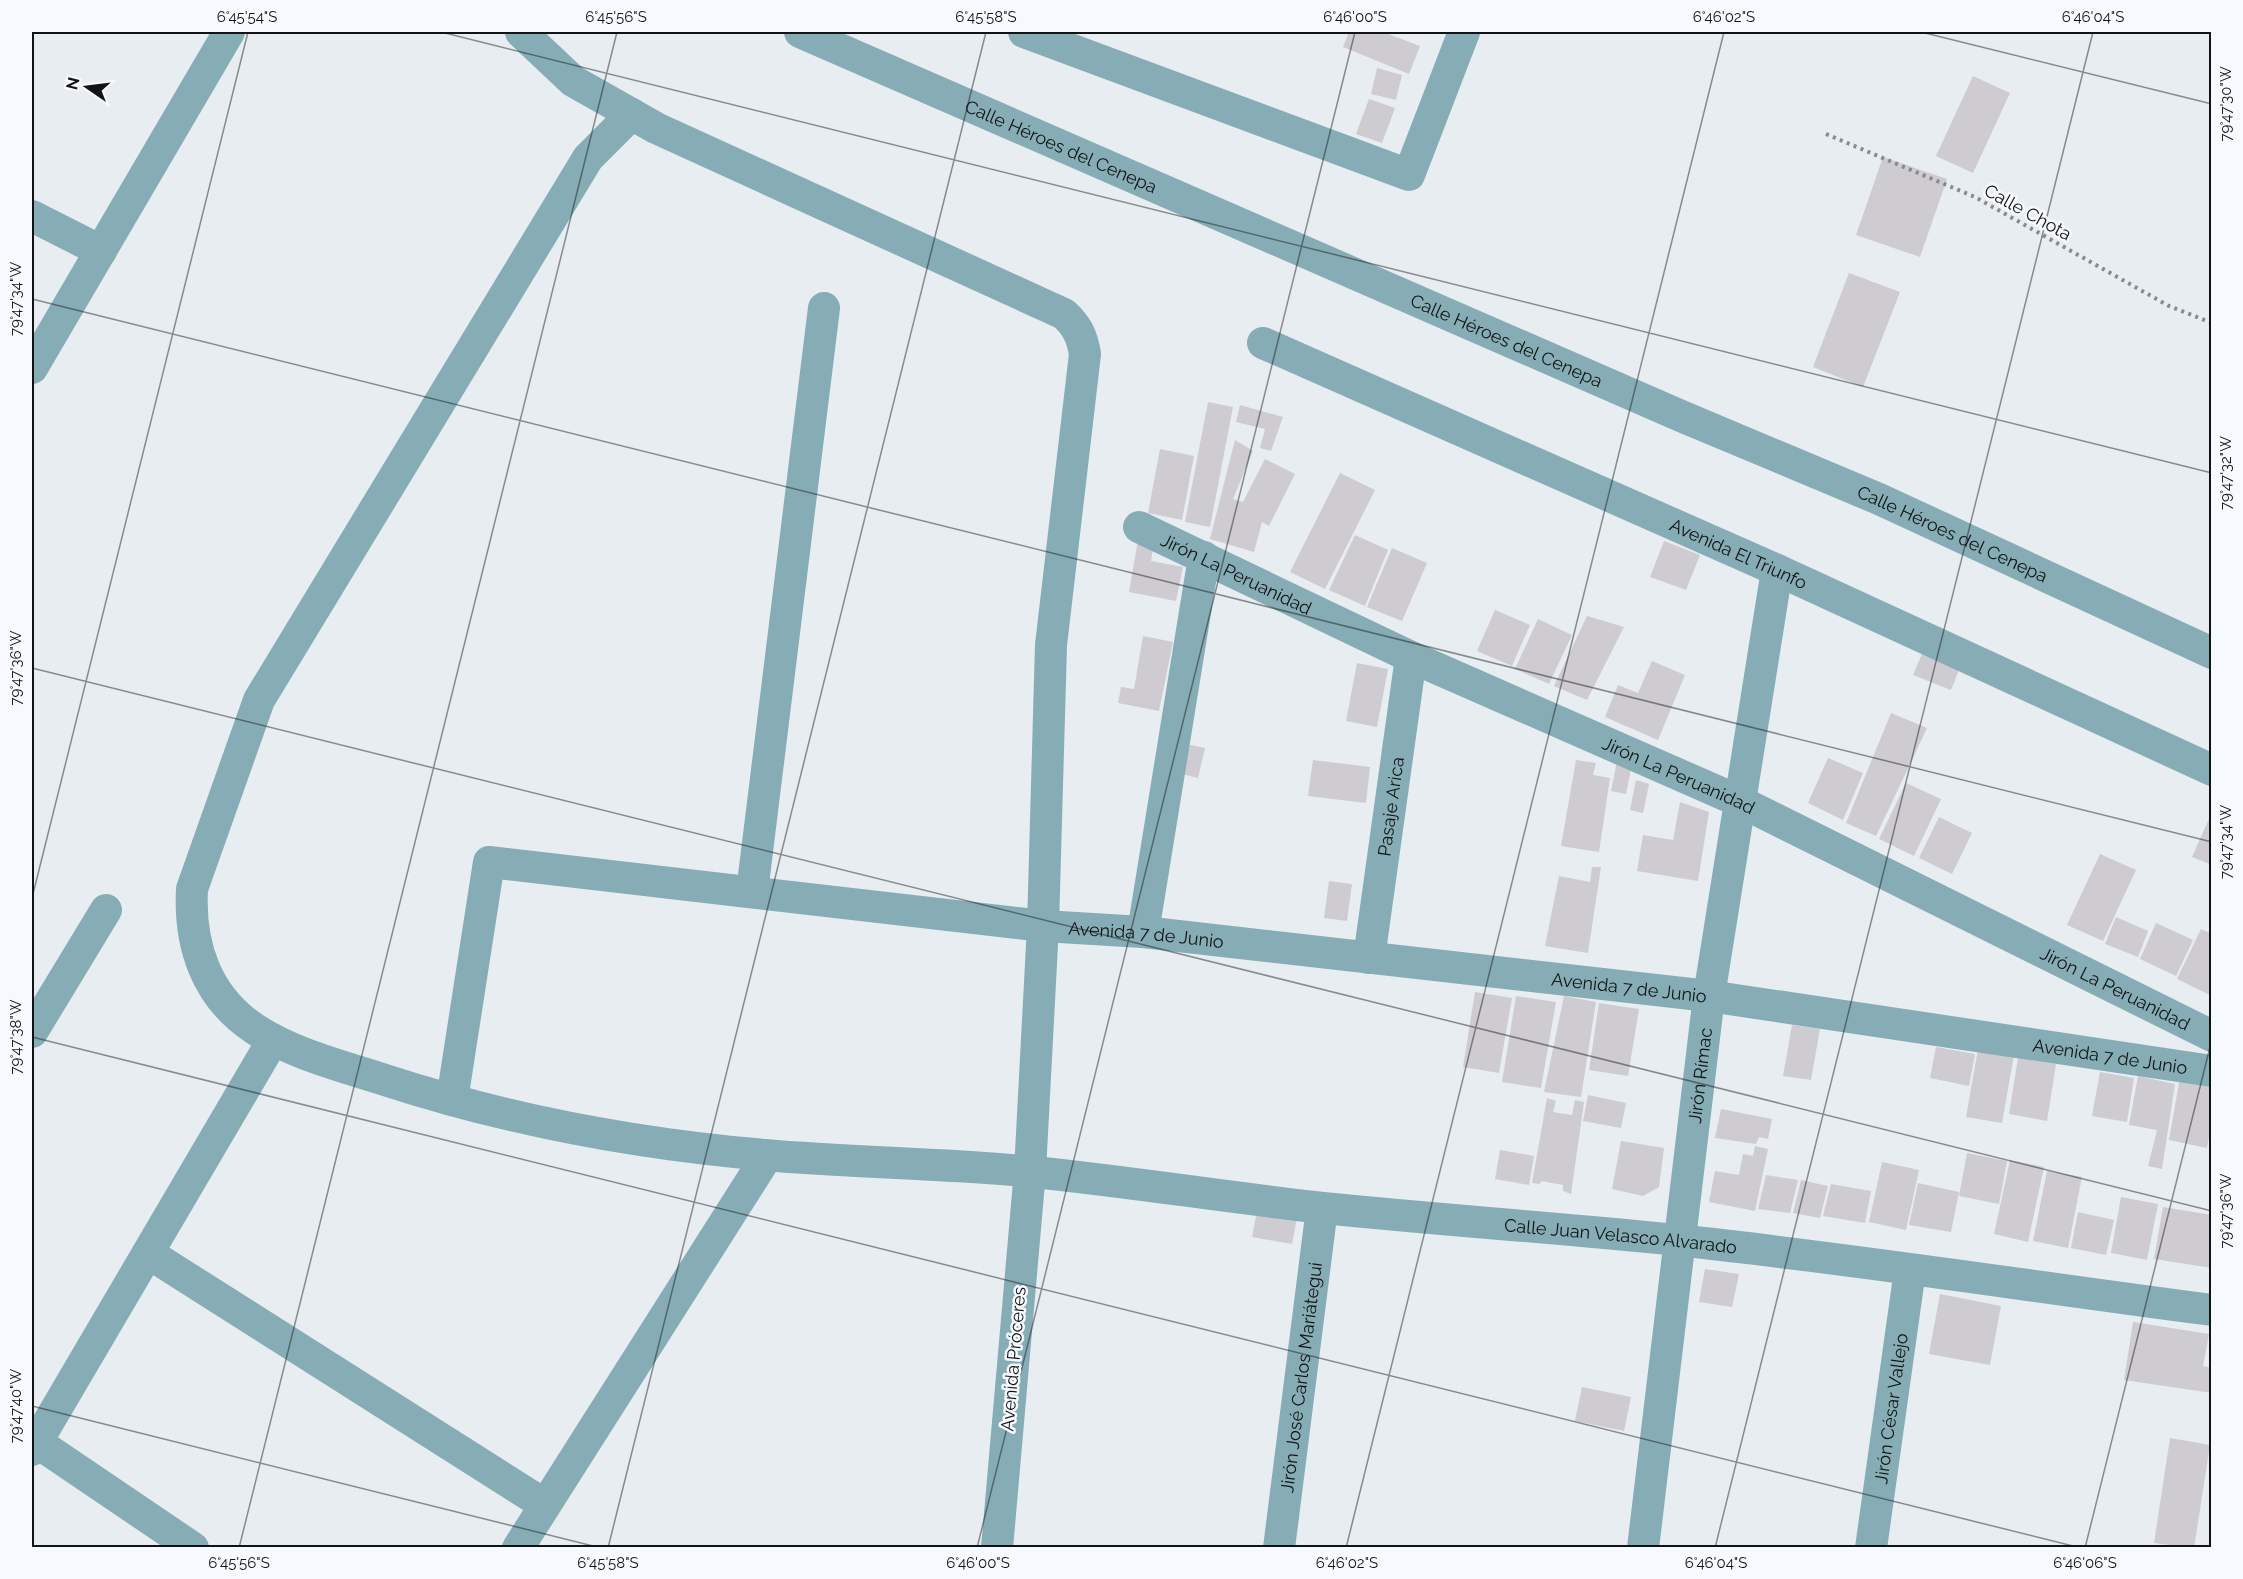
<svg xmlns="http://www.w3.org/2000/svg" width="2243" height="1579" viewBox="0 0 2243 1579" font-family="Raleway,sans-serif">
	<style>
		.building { fill: #cecbd1 }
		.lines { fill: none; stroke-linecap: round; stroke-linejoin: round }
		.path { stroke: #878a8e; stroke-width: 4; stroke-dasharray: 3 4.5; stroke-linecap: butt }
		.street { stroke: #86adb5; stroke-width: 32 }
		.ticks { fill: none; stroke: #111314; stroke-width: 1.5; stroke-opacity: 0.45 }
		.labels { text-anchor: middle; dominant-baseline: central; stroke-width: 5; stroke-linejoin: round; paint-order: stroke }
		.street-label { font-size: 18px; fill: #111314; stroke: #f6fafe }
		.neatline { fill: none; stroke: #111314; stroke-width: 2 }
		.ticks-label { font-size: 15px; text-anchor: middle; fill: #111314 }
	</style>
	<rect width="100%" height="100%" fill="#e8edf2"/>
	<g class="building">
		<path d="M 1349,32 L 1383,32 L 1420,46 L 1409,74 L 1343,47 Z"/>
		<path d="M 1377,68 L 1402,75 L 1396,100 L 1371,94 Z"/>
		<path d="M 1973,76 L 2010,93 L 1973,173 L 1936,156 Z"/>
		<path d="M 1369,99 L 1395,108 L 1382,143 L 1356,134 Z"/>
		<path d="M 1883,157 L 1947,179 L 1920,257 L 1856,235 Z"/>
		<path d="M 1849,273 L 1900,292 L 1863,387 L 1813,367 Z"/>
		<path d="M 1208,402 L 1233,407 L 1210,527 L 1185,522 Z"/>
		<path d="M 1240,405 L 1283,417 L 1271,451 L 1260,448 L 1265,429 L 1236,422 Z"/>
		<path d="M 1235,440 L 1253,451 L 1233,499 L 1243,502 L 1265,459 L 1295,474 L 1269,526 L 1262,522 L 1254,552 L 1210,539 Z"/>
		<path d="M 1160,449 L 1194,456 L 1182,520 L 1148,513 Z"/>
		<path d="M 1340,473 L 1375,490 L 1325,589 L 1290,572 Z"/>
		<path d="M 1139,534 L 1155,537 L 1151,561 L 1183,567 L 1176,601 L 1129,592 Z"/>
		<path d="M 1355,535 L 1388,550 L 1365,606 L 1329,590 Z"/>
		<path d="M 1664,541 L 1700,555 L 1686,590 L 1650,577 Z"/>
		<path d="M 1392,548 L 1427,563 L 1402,621 L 1367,607 Z"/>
		<path d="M 1495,610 L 1530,625 L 1512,666 L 1477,651 Z"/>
		<path d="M 1587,616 L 1624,627 L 1587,700 L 1554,686 Z"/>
		<path d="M 1538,619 L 1572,635 L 1549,684 L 1515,669 Z"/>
		<path d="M 1143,636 L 1173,642 L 1159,711 L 1118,703 L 1121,687 L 1134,689 Z"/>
		<path d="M 1924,649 L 1961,665 L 1951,690 L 1913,675 Z"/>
		<path d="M 1652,661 L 1685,675 L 1658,740 L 1605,717 L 1618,685 L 1638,693 Z"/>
		<path d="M 1357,663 L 1388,669 L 1377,727 L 1346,721 Z"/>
		<path d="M 1891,713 L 1927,728 L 1876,836 L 1846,823 Z"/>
		<path d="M 1181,743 L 1205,748 L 1198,778 L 1174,772 Z"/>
		<path d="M 1828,758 L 1863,773 L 1843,820 L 1808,803 Z"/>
		<path d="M 1313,760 L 1370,767 L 1366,803 L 1308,796 Z"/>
		<path d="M 1576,760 L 1596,763 L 1593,775 L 1610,778 L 1599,852 L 1561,846 Z"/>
		<path d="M 1617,761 L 1632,764 L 1626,794 L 1611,791 Z"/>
		<path d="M 1636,780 L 1649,784 L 1643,813 L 1630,810 Z"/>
		<path d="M 1906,783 L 1941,799 L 1914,856 L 1879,839 Z"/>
		<path d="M 1680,802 L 1709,812 L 1698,881 L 1637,871 L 1643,835 L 1673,840 Z"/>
		<path d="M 2212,812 L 2212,865 L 2192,857 Z"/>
		<path d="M 1939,817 L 1972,833 L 1952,874 L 1919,858 Z"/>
		<path d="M 2100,854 L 2136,870 L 2103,941 L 2067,925 Z"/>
		<path d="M 1592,867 L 1601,867 L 1588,953 L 1545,946 L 1559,876 L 1590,882 Z"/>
		<path d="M 1329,881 L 1352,884 L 1347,921 L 1324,918 Z"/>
		<path d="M 2116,917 L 2148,931 L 2138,957 L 2105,944 Z"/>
		<path d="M 2156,923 L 2193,940 L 2176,976 L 2140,959 Z"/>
		<path d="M 2201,929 L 2212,934 L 2212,996 L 2177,979 Z"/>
		<path d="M 1475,992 L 1512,998 L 1499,1073 L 1463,1067 Z"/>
		<path d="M 1516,996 L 1556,1002 L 1541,1088 L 1502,1082 Z"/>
		<path d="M 1564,996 L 1596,1002 L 1581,1097 L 1544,1092 Z"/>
		<path d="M 1599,1003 L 1639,1009 L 1628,1076 L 1589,1070 Z"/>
		<path d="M 1792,1025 L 1820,1029 L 1811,1080 L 1783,1076 Z"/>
		<path d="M 1936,1047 L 1975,1054 L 1969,1086 L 1930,1078 Z"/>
		<path d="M 1978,1049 L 2014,1055 L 2002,1123 L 1966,1117 Z"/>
		<path d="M 2018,1058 L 2056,1064 L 2047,1121 L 2009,1114 Z"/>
		<path d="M 2100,1072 L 2134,1078 L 2127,1122 L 2092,1116 Z"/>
		<path d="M 2138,1076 L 2175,1084 L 2162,1169 L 2148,1166 L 2157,1130 L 2129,1125 Z"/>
		<path d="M 2180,1077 L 2212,1084 L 2212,1118 L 2207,1148 L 2169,1140 Z"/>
		<path d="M 1588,1095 L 1626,1103 L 1621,1128 L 1583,1121 Z"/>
		<path d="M 1547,1098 L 1556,1101 L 1553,1112 L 1572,1115 L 1575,1100 L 1584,1102 L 1571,1194 L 1563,1191 L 1563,1185 L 1541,1181 L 1540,1184 L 1532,1183 Z"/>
		<path d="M 1721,1109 L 1772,1119 L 1768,1139 L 1759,1137 L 1756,1144 L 1715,1138 Z"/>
		<path d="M 1621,1141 L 1664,1148 L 1659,1187 L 1643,1196 L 1612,1189 Z"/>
		<path d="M 1755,1146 L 1768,1149 L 1755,1211 L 1709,1202 L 1715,1171 L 1739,1175 L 1743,1154 L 1753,1156 Z"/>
		<path d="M 1500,1150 L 1534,1156 L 1529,1185 L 1495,1179 Z"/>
		<path d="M 1967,1153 L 2007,1161 L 1999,1204 L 1959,1196 Z"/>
		<path d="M 2010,1160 L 2044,1167 L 2028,1242 L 1994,1234 Z"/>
		<path d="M 1882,1162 L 1919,1170 L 1906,1230 L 1869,1222 Z"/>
		<path d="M 2047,1171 L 2082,1177 L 2068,1248 L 2033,1241 Z"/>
		<path d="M 1766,1175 L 1798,1180 L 1790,1213 L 1758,1209 Z"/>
		<path d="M 1801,1180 L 1828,1186 L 1820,1218 L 1793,1213 Z"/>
		<path d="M 1918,1183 L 1959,1192 L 1951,1232 L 1909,1225 Z"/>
		<path d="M 1831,1184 L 1871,1191 L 1865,1223 L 1823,1216 Z"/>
		<path d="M 2121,1197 L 2158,1204 L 2147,1260 L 2111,1253 Z"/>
		<path d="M 2163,1207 L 2212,1215 L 2212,1268 L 2154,1259 Z"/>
		<path d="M 1257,1211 L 1297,1218 L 1292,1244 L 1252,1237 Z"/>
		<path d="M 2078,1212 L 2114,1220 L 2106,1255 L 2071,1248 Z"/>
		<path d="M 1705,1269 L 1739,1274 L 1732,1307 L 1699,1302 Z"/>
		<path d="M 1940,1294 L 2001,1306 L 1990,1365 L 1929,1354 Z"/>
		<path d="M 2133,1322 L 2209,1334 L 2203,1366 L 2212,1368 L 2212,1393 L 2124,1380 Z"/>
		<path d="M 1582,1387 L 1631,1397 L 1624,1431 L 1575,1421 Z"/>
		<path d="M 2170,1438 L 2210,1445 L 2194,1548 L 2154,1543 Z"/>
	</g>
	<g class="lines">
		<path class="path" d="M 1826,134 L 1975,197 L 2169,306 L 2212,323"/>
		<g class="street">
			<path d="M 521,32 L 573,81 L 656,128 L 1064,314 C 1077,326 1082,336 1085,354 L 1051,645 L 1043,926 L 1030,1171 L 997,1548"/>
			<path id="s1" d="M 800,32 L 1681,416 L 1879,499 L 2212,653"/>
			<path d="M 1024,32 L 1409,175 L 1464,32"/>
			<path id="s2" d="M 632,114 L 588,158 L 259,700 L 192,889 C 189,945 206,997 255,1029 C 293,1054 342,1066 385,1080 C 508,1120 637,1144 765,1155 C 854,1163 945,1163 1034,1172 C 1130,1182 1226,1197 1323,1208 C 1441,1220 1559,1228 1677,1240 C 1856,1259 2034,1287 2212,1310"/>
			<path d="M 32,216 L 101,251"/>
			<path id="s3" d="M 1263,343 L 1777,570 L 2212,770"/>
			<path d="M 32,368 L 229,32"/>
			<path id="s4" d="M 1139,527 L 1411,657 L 1739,801 L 2212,1036"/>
			<path d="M 752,892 L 824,308"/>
			<path d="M 1143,932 L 1204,557"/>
			<path id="s5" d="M 1369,958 L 1411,657"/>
			<path d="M 32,1032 L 106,910"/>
			<path id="s6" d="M 452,1100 L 489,862 L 1043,926 L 1143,932 L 1709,996 L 2212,1071"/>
			<path d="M 148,1253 L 545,1505"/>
			<path d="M 32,1439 L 193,1548"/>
			<path d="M 32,1450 L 273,1040"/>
			<path d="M 518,1548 L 767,1156"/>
			<path id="s7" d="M 1279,1548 L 1322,1208"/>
			<path id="s8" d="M 1643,1548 L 1709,996 L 1777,570"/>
			<path id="s9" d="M 1871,1548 L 1910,1270"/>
		</g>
	</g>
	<path class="ticks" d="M 441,32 L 2212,473M 1921,32 L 2212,104M 32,299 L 2212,842M 32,668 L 2212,1211M 32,898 L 248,32M 32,1037 L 2081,1548M 32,1406 L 601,1548M 239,1548 L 617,32M 608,1548 L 986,32M 977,1548 L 1355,32M 1346,1548 L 1724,32M 1715,1548 L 2093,32M 2085,1548 L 2212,1039"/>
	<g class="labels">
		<g class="street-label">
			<text stroke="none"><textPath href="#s1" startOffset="285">Calle Héroes del Cenepa</textPath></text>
			<text transform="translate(2028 212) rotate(29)">Calle Chota</text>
			<text stroke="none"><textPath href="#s1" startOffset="771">Calle Héroes del Cenepa</textPath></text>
			<text stroke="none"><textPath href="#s1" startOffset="1257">Calle Héroes del Cenepa</textPath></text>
			<text stroke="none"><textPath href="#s3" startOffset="520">Avenida El Triunfo</textPath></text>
			<text stroke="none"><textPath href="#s4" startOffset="108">Jirón La Peruanidad</textPath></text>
			<text stroke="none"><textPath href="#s4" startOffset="594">Jirón La Peruanidad</textPath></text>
			<text stroke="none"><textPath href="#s5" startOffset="153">Pasaje Arica</textPath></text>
			<text stroke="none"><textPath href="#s6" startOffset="902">Avenida 7 de Junio</textPath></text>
			<text stroke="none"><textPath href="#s6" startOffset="1388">Avenida 7 de Junio</textPath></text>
			<text stroke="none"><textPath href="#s4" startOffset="1080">Jirón La Peruanidad</textPath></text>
			<text stroke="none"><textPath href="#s6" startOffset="1874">Avenida 7 de Junio</textPath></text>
			<text stroke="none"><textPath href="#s8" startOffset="476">Jirón Rímac</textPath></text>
			<text stroke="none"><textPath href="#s2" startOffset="2446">Calle Juan Velasco Alvarado</textPath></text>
			<text transform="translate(1013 1359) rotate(-85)">Avenida Próceres</text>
			<text stroke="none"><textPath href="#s7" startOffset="172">Jirón José Carlos Mariátegui</textPath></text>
			<text stroke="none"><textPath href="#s9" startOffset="141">Jirón César Vallejo</textPath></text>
		</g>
	</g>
	<rect width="2243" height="1579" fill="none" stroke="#f6fafe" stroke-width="66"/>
	<g transform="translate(87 87) rotate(284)" stroke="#f6fafe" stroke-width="4.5" paint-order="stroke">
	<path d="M0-4.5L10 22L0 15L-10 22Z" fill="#111314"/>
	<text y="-9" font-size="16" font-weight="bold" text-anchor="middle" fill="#111314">N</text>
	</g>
	<rect x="33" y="33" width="2177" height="1513" class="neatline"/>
	<g class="ticks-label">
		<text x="247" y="22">6°45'54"S</text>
		<text x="616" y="22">6°45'56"S</text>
		<text x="986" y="22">6°45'58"S</text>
		<text x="1355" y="22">6°46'00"S</text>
		<text x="1724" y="22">6°46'02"S</text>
		<text x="2093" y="22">6°46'04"S</text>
		<text transform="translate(2226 104) rotate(-90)" y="5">79°47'30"W</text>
		<text transform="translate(16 299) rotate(-90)" y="5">79°47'34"W</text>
		<text transform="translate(2226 473) rotate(-90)" y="5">79°47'32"W</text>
		<text transform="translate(16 668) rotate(-90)" y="5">79°47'36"W</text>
		<text transform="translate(2226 842) rotate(-90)" y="5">79°47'34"W</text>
		<text transform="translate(16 1037) rotate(-90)" y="5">79°47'38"W</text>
		<text transform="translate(2226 1211) rotate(-90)" y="5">79°47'36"W</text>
		<text transform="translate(16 1406) rotate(-90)" y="5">79°47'40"W</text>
		<text x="239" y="1568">6°45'56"S</text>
		<text x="608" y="1568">6°45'58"S</text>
		<text x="978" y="1568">6°46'00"S</text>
		<text x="1347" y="1568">6°46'02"S</text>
		<text x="1716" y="1568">6°46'04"S</text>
		<text x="2085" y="1568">6°46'06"S</text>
	</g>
</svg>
